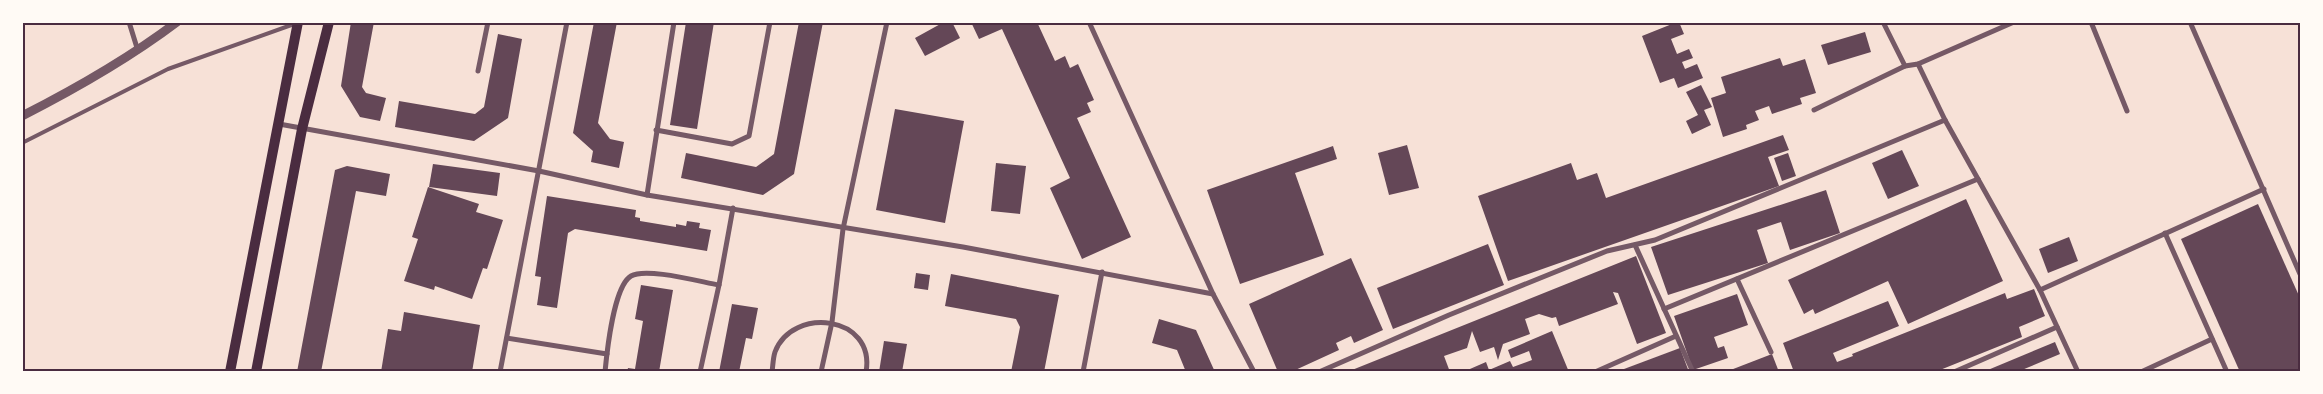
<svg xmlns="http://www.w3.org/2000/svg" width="2323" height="394" viewBox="0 0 2323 394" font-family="Roboto,sans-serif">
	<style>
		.building { fill: #644757 }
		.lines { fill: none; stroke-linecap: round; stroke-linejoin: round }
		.service { stroke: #755966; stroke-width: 4 }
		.minor { stroke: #755966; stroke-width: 5 }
		.tertiary { stroke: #755966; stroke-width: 9 }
		.secondary { stroke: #4a2c40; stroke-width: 10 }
		.neatline { fill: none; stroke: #4a2c40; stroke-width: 2 }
	</style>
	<rect width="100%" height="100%" fill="#f7e1d7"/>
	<g class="building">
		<path d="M 351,22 L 374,22 L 362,87 L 366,93 L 386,98 L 380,121 L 360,117 L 341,86 Z"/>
		<path d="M 594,22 L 617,22 L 598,123 L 610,139 L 624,142 L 619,168 L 591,162 L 593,151 L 573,133 Z"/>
		<path d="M 686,22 L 714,22 L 697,129 L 670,125 Z"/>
		<path d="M 799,22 L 823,22 L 794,174 L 763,195 L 681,178 L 686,153 L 756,167 L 774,154 Z"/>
		<path d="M 944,22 L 952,22 L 960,38 L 925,56 L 915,38 Z"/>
		<path d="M 971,22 L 1037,22 L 1055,61 L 1065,56 L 1070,68 L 1078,64 L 1094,100 L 1087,103 L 1091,112 L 1077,118 L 1131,237 L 1082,259 L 1050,188 L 1070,178 L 1002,29 L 979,39 Z"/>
		<path d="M 1677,22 L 1679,22 L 1684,34 L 1671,39 L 1677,54 L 1689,49 L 1693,58 L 1682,62 L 1685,69 L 1697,64 L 1703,78 L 1678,88 L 1674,78 L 1660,83 L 1642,36 Z"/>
		<path d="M 1865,32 L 1871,52 L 1828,65 L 1821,45 Z"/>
		<path d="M 498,34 L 522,39 L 508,118 L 474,141 L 395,127 L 399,101 L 475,114 L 484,107 Z"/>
		<path d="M 1780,58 L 1783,66 L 1805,59 L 1816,93 L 1800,98 L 1802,104 L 1772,114 L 1769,106 L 1755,111 L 1759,120 L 1746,125 L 1747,129 L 1723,137 L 1711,98 L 1726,93 L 1721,77 Z"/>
		<path d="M 1701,85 L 1712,107 L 1704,110 L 1711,125 L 1692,134 L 1686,121 L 1698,115 L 1686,92 Z"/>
		<path d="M 895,109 L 964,121 L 945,223 L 876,210 Z"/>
		<path d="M 1783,135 L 1789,150 L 1768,157 L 1779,186 L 1508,281 L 1478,196 L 1571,163 L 1577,180 L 1597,173 L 1606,198 Z"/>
		<path d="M 1407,145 L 1419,188 L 1389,195 L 1378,153 Z"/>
		<path d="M 1333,146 L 1337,159 L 1295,173 L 1324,255 L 1240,284 L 1207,190 Z"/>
		<path d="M 1902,150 L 1919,186 L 1888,199 L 1872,163 Z"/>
		<path d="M 1788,153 L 1796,176 L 1782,181 L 1774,158 Z"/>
		<path d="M 996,163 L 1026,166 L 1020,214 L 991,211 Z"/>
		<path d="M 433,164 L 500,173 L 497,196 L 429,187 Z"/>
		<path d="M 347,166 L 390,174 L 386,196 L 356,191 L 321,372 L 297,372 L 335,170 Z"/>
		<path d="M 428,187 L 479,204 L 476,212 L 503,220 L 487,269 L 483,268 L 472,299 L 435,286 L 434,290 L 404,281 L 418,239 L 412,237 Z"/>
		<path d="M 1826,190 L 1840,233 L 1790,250 L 1781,222 L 1757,230 L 1768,263 L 1668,295 L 1651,247 Z"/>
		<path d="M 547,196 L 636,210 L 635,217 L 640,218 L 640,221 L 676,227 L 676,224 L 686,226 L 687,221 L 700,223 L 699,228 L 711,230 L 707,251 L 575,229 L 568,233 L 557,308 L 537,305 L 541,277 L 535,276 Z"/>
		<path d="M 1966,199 L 2003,281 L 1908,324 L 1888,281 L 1815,314 L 1813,309 L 1804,314 L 1788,280 Z"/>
		<path d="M 2258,204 L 2300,298 L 2300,372 L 2240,372 L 2181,239 Z"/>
		<path d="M 2069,237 L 2078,261 L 2048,273 L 2039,249 Z"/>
		<path d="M 1488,244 L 1504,285 L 1393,329 L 1377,288 Z"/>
		<path d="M 1636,256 L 1666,333 L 1637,344 L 1618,293 L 1613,292 L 1618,304 L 1559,326 L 1556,317 L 1552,318 L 1539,314 L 1525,319 L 1530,334 L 1503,344 L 1498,360 L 1494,347 L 1480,352 L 1472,331 L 1467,348 L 1444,356 L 1450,372 L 1347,372 Z"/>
		<path d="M 1351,258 L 1383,330 L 1354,343 L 1351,336 L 1336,343 L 1339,350 L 1291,372 L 1278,372 L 1249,304 Z"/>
		<path d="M 916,273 L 930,275 L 928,290 L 914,288 Z"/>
		<path d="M 951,274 L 1059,295 L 1044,372 L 1011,372 L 1020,327 L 1016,319 L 945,306 Z"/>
		<path d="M 641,285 L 673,290 L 659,372 L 627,372 L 628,368 L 635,369 L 643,321 L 635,319 Z"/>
		<path d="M 2034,289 L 2045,316 L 2019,327 L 2022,337 L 1935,372 L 1794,372 L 1783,343 L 1888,301 L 1899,326 L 1833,353 L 1837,362 L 1853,356 L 1852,354 L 2005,293 L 2007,299 Z"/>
		<path d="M 1737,294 L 1748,325 L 1714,337 L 1718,348 L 1724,346 L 1728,358 L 1693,370 L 1674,316 Z"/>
		<path d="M 732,304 L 758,308 L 752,339 L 746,338 L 739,372 L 719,372 Z"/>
		<path d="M 404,312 L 480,325 L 472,372 L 381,372 L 388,329 L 401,331 Z"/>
		<path d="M 1159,319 L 1196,330 L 1215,372 L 1186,372 L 1177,350 L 1152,343 Z"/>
		<path d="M 1552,331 L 1569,372 L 1463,372 L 1486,362 L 1489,370 L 1510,361 L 1513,367 L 1532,360 L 1529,351 L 1511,358 L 1508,350 Z"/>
		<path d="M 884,341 L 907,344 L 902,372 L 879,372 Z"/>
		<path d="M 2055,342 L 2060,354 L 2017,372 L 1983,372 Z"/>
		<path d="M 1680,348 L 1689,372 L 1625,372 L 1624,369 Z"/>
		<path d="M 1772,354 L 1779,372 L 1728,372 L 1728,371 Z"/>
	</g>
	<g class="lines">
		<path class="service" d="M 22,143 L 168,69 L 297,23"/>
		<g class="minor">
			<path d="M 129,22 L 138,51"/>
			<path d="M 1089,22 L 1213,294 L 1254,372"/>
			<path d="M 1883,22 L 1905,66"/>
			<path d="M 2091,22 L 2127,111"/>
			<path d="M 2190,22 L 2300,274"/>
			<path d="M 1918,64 L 1945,120 L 2040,290 L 2078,372"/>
			<path d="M 478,71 L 488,22"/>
			<path d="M 1814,110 L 1905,66 L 1918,64 L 2014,22"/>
			<path d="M 279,124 L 539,171 L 647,195 L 963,247 L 1213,294"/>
			<path d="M 656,130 L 732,144 L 749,136 L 770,22"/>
			<path d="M 647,195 L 674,22"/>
			<path d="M 2165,233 L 2227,372"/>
			<path d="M 1635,245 L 1693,372"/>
			<path d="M 1737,279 L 1771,352"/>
			<path d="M 2040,290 L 2264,189"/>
			<path d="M 1664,309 L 1978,179"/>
			<path d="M 507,338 L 607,354"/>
			<path d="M 500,372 L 567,22"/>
			<path d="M 605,372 C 607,351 614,286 631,276 C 646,267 701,282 719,285"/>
			<path d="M 700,372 L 719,285 L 733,208"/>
			<path d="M 772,372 C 773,365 773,358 775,352 C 792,306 876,315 866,372"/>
			<path d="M 821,372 L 832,322 L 843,229 L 887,22"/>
			<path d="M 1083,372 L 1102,272"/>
			<path d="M 1319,372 L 1449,315 L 1607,251 L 1655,240 L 1945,120"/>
			<path d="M 1595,372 L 1676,336"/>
			<path d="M 1954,372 L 2057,327"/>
			<path d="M 2141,372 L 2212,339"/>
		</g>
		<path class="tertiary" d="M 22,116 C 77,88 128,59 177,22"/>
		<g class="secondary">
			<path d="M 230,372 L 298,22"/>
			<path d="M 256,372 L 302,129 L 329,22"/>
		</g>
	</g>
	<rect width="2323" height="394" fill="none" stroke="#fffaf5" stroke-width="48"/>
	<rect x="24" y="24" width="2275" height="346" class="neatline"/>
</svg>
